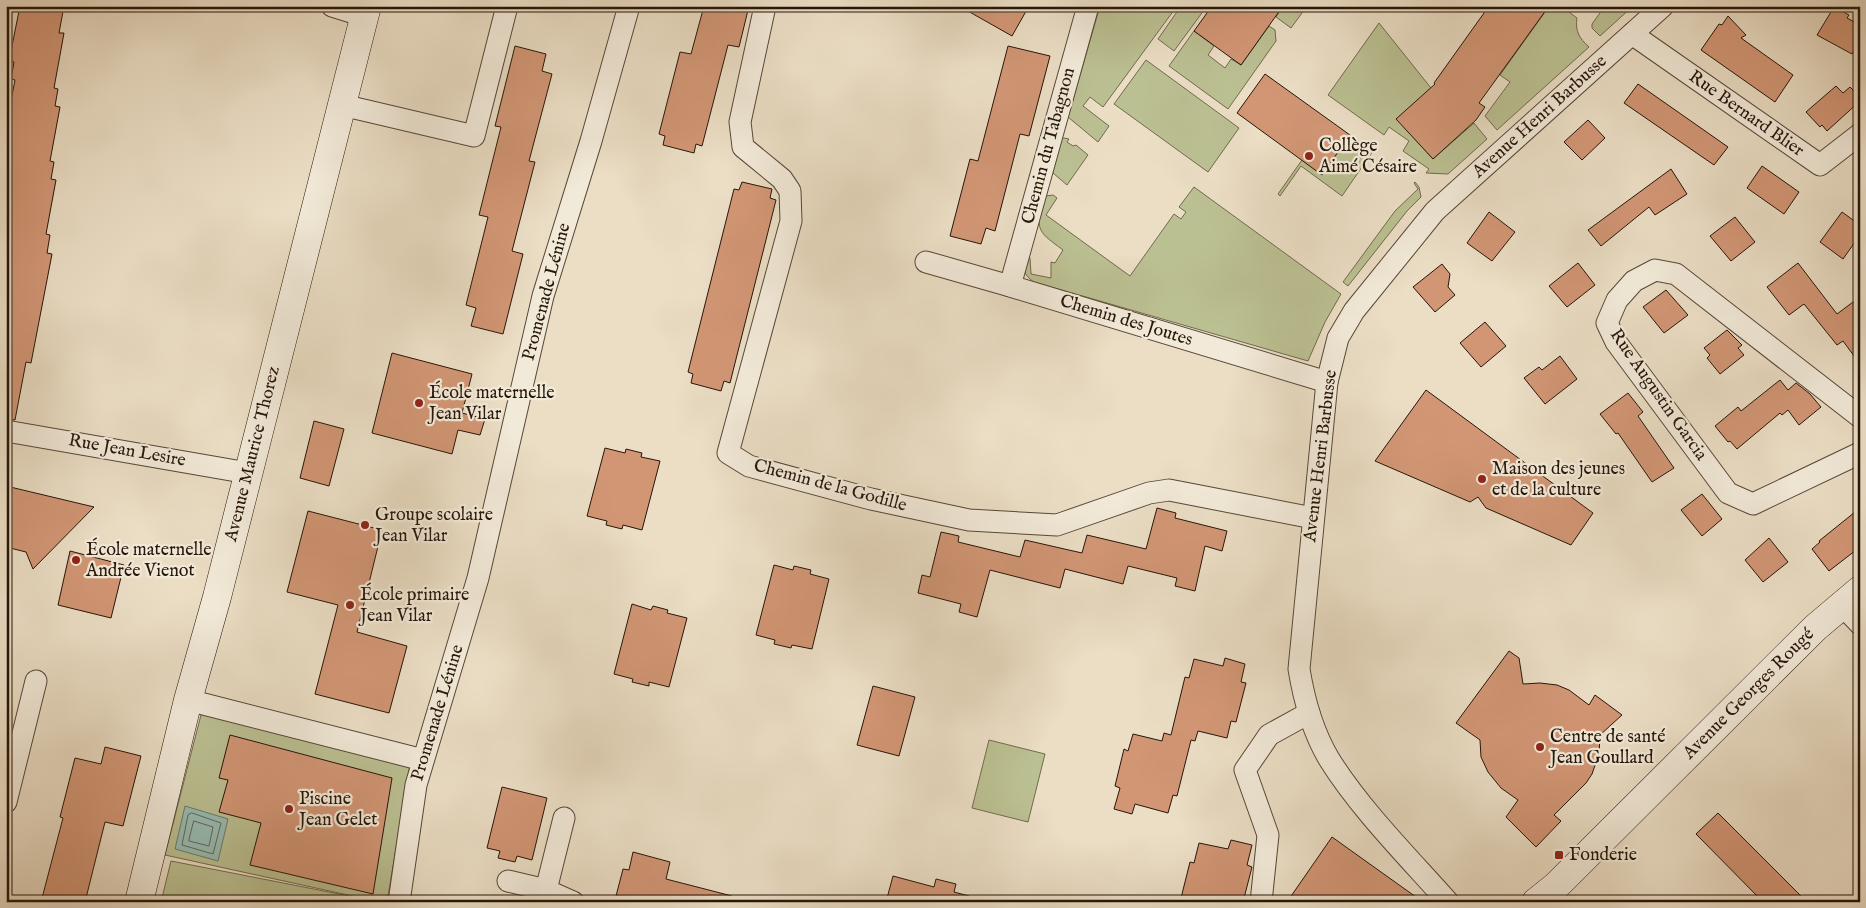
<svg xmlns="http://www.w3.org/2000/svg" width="1866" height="908" viewBox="0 0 1866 908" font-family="'IM FELL English',serif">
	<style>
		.green { fill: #bbc092; stroke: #706a4e }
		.water { fill: #98bcb2; stroke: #6a796e }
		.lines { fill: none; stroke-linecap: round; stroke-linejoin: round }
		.shore { stroke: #5f685e; stroke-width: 1 }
		.building { fill: #d29675; stroke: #261509 }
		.street-casing { stroke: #574738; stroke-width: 23 }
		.secondary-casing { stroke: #261509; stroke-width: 29 }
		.street { stroke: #f2ead9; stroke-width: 21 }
		.secondary { stroke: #f2ead9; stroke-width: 28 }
		.poi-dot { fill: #8f2418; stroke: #f2ead9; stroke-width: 2 }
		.labels { text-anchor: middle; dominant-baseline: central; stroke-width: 4.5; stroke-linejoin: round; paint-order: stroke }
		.street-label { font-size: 18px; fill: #261509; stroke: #f2ead9 }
		.poi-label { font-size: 18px; fill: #261509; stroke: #f2ead9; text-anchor: start }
	</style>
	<rect width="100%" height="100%" fill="#ebdec5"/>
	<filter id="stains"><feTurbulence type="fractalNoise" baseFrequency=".004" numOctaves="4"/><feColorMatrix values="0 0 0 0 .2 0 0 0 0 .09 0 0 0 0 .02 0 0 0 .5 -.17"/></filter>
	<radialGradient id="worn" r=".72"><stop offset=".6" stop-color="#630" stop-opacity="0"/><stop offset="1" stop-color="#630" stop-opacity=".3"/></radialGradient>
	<g class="green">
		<path d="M 1100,6 L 1177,6 L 1103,107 L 1090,97 L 1083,106 L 1109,126 L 1098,142 L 1068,117 Z"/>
		<path d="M 1181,6 L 1207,6 L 1174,51 L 1158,39 Z"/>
		<path d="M 1283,6 L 1307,6 L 1291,28 L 1276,17 Z"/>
		<path d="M 1537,6 L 1561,6 L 1577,18 C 1575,31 1579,38 1589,47 L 1497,130 L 1485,116 L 1510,82 L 1500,75 L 1545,12 Z"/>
		<path d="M 1605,6 L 1633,6 L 1600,36 L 1592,28 L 1592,24 Z"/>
		<path d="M 1379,23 L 1431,88 L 1397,119 L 1433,159 L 1474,123 L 1487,139 L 1448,174 L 1426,173 L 1429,169 L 1403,151 L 1409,141 L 1389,127 L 1384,135 L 1328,95 Z"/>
		<path d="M 1269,26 L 1275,30 L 1276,41 L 1228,109 L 1169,66 L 1194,31 L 1214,46 L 1208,55 L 1225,68 L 1231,59 L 1241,65 Z"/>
		<path d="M 1146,60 L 1239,128 L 1208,172 L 1114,104 Z"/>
		<path d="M 1350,135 L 1373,151 L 1342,196 L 1301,166 L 1280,196 L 1278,194 L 1302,160 L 1322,174 Z"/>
		<path d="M 1064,138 L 1069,139 L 1067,142 L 1073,146 L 1076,145 L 1088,155 L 1067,185 L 1053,173 L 1050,167 L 1057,140 Z"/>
		<path d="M 1415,182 L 1419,187 L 1421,197 L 1407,211 L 1348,286 L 1343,282 L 1395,211 L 1418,189 L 1414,183 Z"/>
		<path d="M 1194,187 L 1341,294 L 1325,322 L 1308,361 L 1034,282 C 1023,275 1023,268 1024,256 L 1030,258 L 1031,274 L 1051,278 L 1051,262 L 1055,263 L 1063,250 C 1039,232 1036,232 1041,201 L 1046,196 L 1053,195 L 1057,198 L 1046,215 L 1130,276 L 1174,214 L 1181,219 L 1186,212 L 1179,207 Z"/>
		<path d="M 202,711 L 410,764 L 387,902 L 380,902 L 165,855 Z"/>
		<path d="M 989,740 L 1045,754 L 1028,822 L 972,808 Z"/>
		<path d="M 171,861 L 375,901 L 375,902 L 161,902 Z"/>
	</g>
	<path class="water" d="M 185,806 L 228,819 L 218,861 L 175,849 Z"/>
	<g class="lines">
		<g class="shore">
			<path d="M 192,813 L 221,823 L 213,854 L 182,845 L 188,815 Z"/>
			<path d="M 194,821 L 213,827 L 209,846 L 189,841 Z"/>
		</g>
	</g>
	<g class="building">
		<path d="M 20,6 L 64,6 L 59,33 L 64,33 L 54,88 L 58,89 L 55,106 L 60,107 L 50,161 L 54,162 L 51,179 L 56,180 L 46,234 L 50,235 L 47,253 L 52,254 L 31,363 L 26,362 L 15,420 L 6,419 L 6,175 L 10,154 L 6,153 L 10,136 L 6,135 L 6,126 L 15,80 L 11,79 L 14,62 L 9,61 Z"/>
		<path d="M 704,6 L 749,6 L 739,47 L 728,45 L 702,146 L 696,144 L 694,153 L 663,145 L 665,136 L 659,134 L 680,52 L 691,54 Z"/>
		<path d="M 959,6 L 1029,6 L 1012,36 Z"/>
		<path d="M 1212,6 L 1283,6 L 1241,65 L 1194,31 Z"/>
		<path d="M 1489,6 L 1549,6 L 1479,103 L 1485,107 L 1476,120 L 1433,159 L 1396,119 L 1435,84 L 1434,83 Z"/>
		<path d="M 1834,7 L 1849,15 L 1847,18 L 1860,25 L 1860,53 L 1855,50 L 1852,54 L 1817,35 Z"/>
		<path d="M 1728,16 L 1746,35 L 1741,38 L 1793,75 L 1775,102 L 1701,50 L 1719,24 L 1722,25 Z"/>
		<path d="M 515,46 L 546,54 L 542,71 L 552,74 L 529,161 L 535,162 L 512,251 L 523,254 L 503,334 L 471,326 L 476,308 L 466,305 L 488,217 L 479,215 L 501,127 L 495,126 Z"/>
		<path d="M 1008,46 L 1050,56 L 1029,136 L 1020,134 L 995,231 L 986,228 L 981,244 L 950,236 L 970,159 L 978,161 Z"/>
		<path d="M 1265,74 L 1350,135 L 1322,175 L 1237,113 Z"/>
		<path d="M 1638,84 L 1728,147 L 1714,165 L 1624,103 Z"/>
		<path d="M 1836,86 L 1843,93 L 1850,87 L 1860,97 L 1860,101 L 1827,131 L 1822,125 L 1820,127 L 1806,112 Z"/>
		<path d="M 1588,120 L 1605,138 L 1582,160 L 1564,142 Z"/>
		<path d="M 1762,166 L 1799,192 L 1784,214 L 1747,188 Z"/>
		<path d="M 1671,169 L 1687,194 L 1655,215 L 1649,207 L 1601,246 L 1588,230 Z"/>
		<path d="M 742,182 L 772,189 L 770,198 L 776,200 L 730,383 L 724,381 L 721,391 L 691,383 L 693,374 L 688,372 L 734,189 L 739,190 Z"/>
		<path d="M 1489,212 L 1515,232 L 1492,261 L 1467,243 Z"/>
		<path d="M 1842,212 L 1860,225 L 1860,235 L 1843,259 L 1820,242 Z"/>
		<path d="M 1735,217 L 1755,242 L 1731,261 L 1710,236 Z"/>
		<path d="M 1578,263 L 1595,285 L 1567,307 L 1549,286 Z"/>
		<path d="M 1798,263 L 1837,314 L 1853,302 L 1860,311 L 1860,364 L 1843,341 L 1837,345 L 1804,304 L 1789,315 L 1767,287 Z"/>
		<path d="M 1442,264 L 1450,274 L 1448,287 L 1455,295 L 1435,312 L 1413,287 Z"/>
		<path d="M 1666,290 L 1688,315 L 1664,333 L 1643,307 Z"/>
		<path d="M 1485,322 L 1506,346 L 1481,367 L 1460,343 Z"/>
		<path d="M 1727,330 L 1742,345 L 1738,348 L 1744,355 L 1720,374 L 1707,358 L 1710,355 L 1704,348 Z"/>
		<path d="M 392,353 L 472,374 L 462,413 L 485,419 L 480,435 L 458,430 L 452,454 L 372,433 Z"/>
		<path d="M 1560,356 L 1577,379 L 1545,404 L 1524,378 L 1539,367 L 1542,370 Z"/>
		<path d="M 1780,380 L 1788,390 L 1796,383 L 1810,394 L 1821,407 L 1799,425 L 1788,410 L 1782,415 L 1780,413 L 1737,449 L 1730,441 L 1728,442 L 1715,426 L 1738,407 L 1741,411 Z"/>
		<path d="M 1426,390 L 1593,513 L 1571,545 L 1486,508 L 1478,497 L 1470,502 L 1375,461 Z"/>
		<path d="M 1628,393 L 1643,412 L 1638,416 L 1674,468 L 1652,482 L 1618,433 L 1616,434 L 1600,414 Z"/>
		<path d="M 314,421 L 344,429 L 329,486 L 300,478 Z"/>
		<path d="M 605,448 L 625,453 L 626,449 L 642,453 L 641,457 L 660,461 L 642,530 L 623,525 L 622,529 L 606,525 L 607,521 L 587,516 Z"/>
		<path d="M 6,486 L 94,507 L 33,569 L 26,552 L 6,547 Z"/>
		<path d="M 1702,494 L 1722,519 L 1702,536 L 1681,510 Z"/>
		<path d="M 1157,508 L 1176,513 L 1175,518 L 1227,531 L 1222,551 L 1205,546 L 1195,591 L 1175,586 L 1177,578 L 1128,566 L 1123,584 L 1065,569 L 1060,588 L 990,570 L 977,617 L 959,612 L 961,604 L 918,593 L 922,575 L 930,577 L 941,532 L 959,536 L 958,542 L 1020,557 L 1025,540 L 1082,553 L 1087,535 L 1146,549 Z"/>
		<path d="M 1860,508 L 1860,547 L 1829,571 L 1812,549 L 1820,542 L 1819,541 Z"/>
		<path d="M 308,511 L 382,530 L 357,632 L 407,646 L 389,713 L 315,694 L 338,605 L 287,592 Z"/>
		<path d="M 1769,538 L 1788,562 L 1763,582 L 1745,560 Z"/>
		<path d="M 70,551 L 124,565 L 111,618 L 58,605 Z"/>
		<path d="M 774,565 L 793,570 L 794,566 L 811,570 L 810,574 L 829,579 L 812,649 L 792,645 L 791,648 L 774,644 L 775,640 L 756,635 Z"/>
		<path d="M 632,604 L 651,610 L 653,606 L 668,610 L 667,613 L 687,618 L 669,687 L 649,682 L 649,686 L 632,682 L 633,679 L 614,674 Z"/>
		<path d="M 1509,651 L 1519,658 L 1523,684 L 1540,683 L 1557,685 L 1569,690 L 1589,705 L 1595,695 L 1622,715 L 1600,735 L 1599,754 L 1592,774 L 1586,783 L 1554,815 L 1561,821 L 1536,847 L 1506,817 L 1518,800 L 1501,788 L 1488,772 L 1481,757 L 1480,740 L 1456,723 Z"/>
		<path d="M 1225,658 L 1245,664 L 1241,682 L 1246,683 L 1236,722 L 1231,721 L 1227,738 L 1198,731 L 1195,741 L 1191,740 L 1177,796 L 1173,795 L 1168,813 L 1135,804 L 1132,814 L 1114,809 L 1120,788 L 1115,786 L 1124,749 L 1128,751 L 1133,734 L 1162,741 L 1164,733 L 1171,735 L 1185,677 L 1189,678 L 1194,659 L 1223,666 Z"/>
		<path d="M 873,686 L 915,697 L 899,756 L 857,745 Z"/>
		<path d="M 230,735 L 392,778 L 373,894 L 250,865 L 261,823 L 219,812 L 228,780 L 219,778 Z"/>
		<path d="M 105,747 L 141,756 L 123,826 L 105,822 L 85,902 L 41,902 L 63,818 L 60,817 L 75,758 L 101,764 Z"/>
		<path d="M 502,787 L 547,798 L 532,860 L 517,856 L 515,862 L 498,858 L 500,851 L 487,848 Z"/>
		<path d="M 1718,813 L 1807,902 L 1763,902 L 1696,834 Z"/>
		<path d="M 1332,837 L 1423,902 L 1287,902 Z"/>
		<path d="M 1231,840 L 1252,845 L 1247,865 L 1252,867 L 1243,902 L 1180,902 L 1190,862 L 1194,863 L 1199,843 L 1228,849 Z"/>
		<path d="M 633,852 L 670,862 L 666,879 L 732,896 L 731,902 L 621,902 L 622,898 L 616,896 L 623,869 L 629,870 Z"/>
		<path d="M 893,876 L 934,887 L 936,879 L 956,884 L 954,892 L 969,896 L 968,902 L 886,902 Z"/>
	</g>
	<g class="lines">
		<defs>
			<g id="street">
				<path d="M 332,6 L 364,16"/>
				<path d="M 765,6 L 740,122 L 743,147 L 782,179 L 790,191 L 791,221 L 728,453 L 749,466 L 871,499 L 969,520 L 1057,525 L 1149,493 L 1169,490 L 1313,518"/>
				<path d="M 1632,34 L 1820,165 L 1860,134"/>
				<path d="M 342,105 L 474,136 L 507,6"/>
				<path d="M 926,262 L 1010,286 L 1327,382"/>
				<path d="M 1010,286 L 1088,6"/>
				<path d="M 1860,417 L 1676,274 L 1655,270 L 1634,281 L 1617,300 L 1607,323 L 1616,342 L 1728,493 L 1753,504 L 1860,453"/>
				<path d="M 6,431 L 248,473"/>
				<path d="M 1842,605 L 1860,624"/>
				<path d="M 188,700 L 423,760"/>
				<path d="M 6,802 L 36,681"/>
				<path d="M 564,818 L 546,890 L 573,902"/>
				<path d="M 508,881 L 546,890"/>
				<path d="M 399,902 L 416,785 L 478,578 L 543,296 L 591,141 L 629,6"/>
				<path d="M 1261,902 L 1268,835 L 1245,770 L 1269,735 L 1309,713"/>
				<path d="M 1448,902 C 1409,858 1360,809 1329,759 C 1313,732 1304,700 1299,669 L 1327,382 L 1338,338 L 1354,311 L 1435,211 L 1663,6"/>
			</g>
			<g id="secondary">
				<path d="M 139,902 L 188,700 L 217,597 L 367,6"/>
				<path d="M 1536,902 L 1556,886 L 1815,628 L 1860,590"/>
			</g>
		</defs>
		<use href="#street" class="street-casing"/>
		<use href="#secondary" class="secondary-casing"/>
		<use href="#street" class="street"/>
		<use href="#secondary" class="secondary"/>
	</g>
	<g class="poi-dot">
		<circle cx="1309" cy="156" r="5"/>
		<circle cx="419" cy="403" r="5"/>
		<circle cx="1482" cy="479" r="5"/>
		<circle cx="365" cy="525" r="5"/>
		<circle cx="76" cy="560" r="5"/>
		<circle cx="350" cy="605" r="5"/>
		<circle cx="1540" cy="747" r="5"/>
		<circle cx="289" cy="809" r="5"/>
		<rect x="1554" y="850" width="10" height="10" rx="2.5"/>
	</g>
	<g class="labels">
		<g class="street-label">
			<text transform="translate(1746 114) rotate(35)">Rue Bernard Blier</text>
			<text transform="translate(1540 117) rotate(-42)">Avenue Henri Barbusse</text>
			<text transform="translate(1049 146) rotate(-75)">Chemin du Tabagnon</text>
			<text transform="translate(547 292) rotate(-75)">Promenade Lénine</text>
			<text transform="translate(1126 321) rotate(17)">Chemin des Joutes</text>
			<text transform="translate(1658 395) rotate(55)">Rue Augustin Garcia</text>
			<text transform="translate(127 451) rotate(10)">Rue Jean Lesire</text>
			<text transform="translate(253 454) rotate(-76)">Avenue Maurice Thorez</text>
			<text transform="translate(1321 456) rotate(-83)">Avenue Henri Barbusse</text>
			<text transform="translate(830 486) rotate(15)">Chemin de la Godille</text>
			<text transform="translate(1749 694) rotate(-45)">Avenue Georges Rougé</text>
			<text transform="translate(438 713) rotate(-73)">Promenade Lénine</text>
		</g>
		<g class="poi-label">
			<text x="1319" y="146">Collège<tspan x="1319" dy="21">Aimé Césaire</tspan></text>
			<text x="429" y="393">École maternelle<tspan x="429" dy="21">Jean Vilar</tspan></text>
			<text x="1492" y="469">Maison des jeunes<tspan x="1492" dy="21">et de la culture</tspan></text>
			<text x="375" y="515">Groupe scolaire<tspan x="375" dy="21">Jean Vilar</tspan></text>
			<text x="86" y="550">École maternelle<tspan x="86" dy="21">Andrée Vienot</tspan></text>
			<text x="360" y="595">École primaire<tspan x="360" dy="21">Jean Vilar</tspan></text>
			<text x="1550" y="737">Centre de santé<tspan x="1550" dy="21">Jean Goullard</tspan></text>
			<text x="299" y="799">Piscine<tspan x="299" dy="21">Jean Gelet</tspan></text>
			<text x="1569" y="855">Fonderie</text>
		</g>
	</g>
	<rect width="1866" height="908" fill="none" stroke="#ebdec5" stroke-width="25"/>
	<rect x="8" y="8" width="1851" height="893" fill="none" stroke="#261509" stroke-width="2.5"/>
	<rect x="12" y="12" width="1841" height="883" fill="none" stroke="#261509"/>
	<rect width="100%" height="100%" filter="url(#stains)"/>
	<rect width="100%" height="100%" fill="url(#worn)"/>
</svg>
